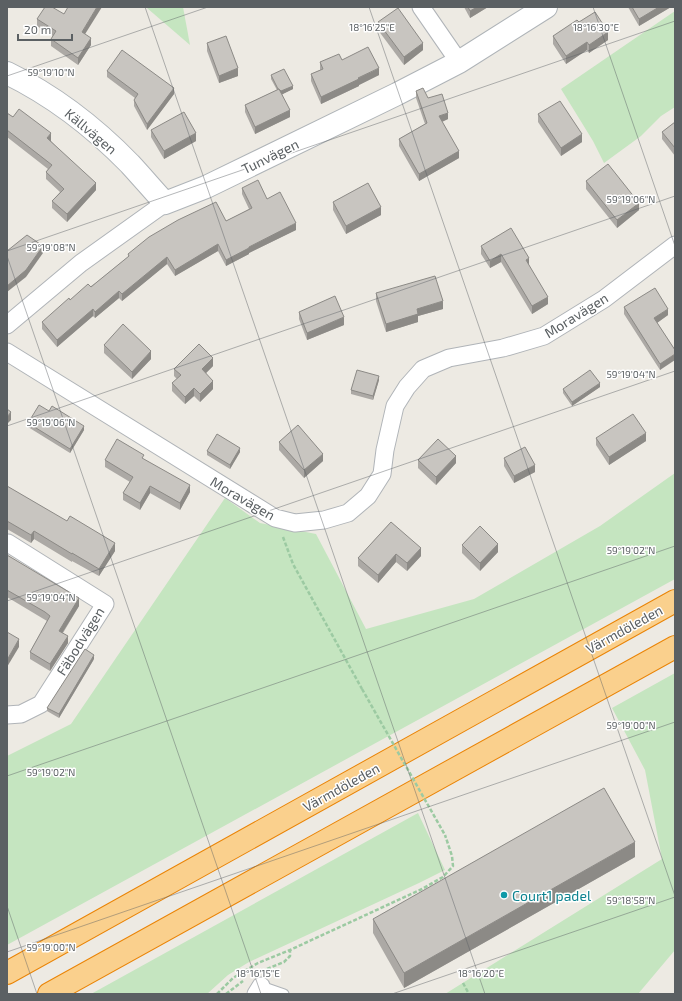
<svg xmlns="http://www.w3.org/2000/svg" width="682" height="1001" viewBox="0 0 682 1001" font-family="'Exo 2',sans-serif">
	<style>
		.green { fill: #c5e5c0 }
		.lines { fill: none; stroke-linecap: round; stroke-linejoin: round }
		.lane-casing { stroke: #b0b4b8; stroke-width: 11 }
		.street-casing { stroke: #b0b4b8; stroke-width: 19 }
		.secondary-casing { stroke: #afb4b8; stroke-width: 24 }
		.highway-casing { stroke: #ea8406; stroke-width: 24 }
		.path { stroke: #9ccaa2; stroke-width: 2.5; stroke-dasharray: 4 2; stroke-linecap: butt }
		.lane { stroke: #fff; stroke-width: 9 }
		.street { stroke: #fff; stroke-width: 17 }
		.secondary { stroke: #fff; stroke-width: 22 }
		.highway { stroke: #fad08d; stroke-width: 22 }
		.path-bridge { stroke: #9ccaa2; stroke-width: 2.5; stroke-dasharray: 4 2; stroke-linecap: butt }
		.wall { fill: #aca9a5 }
		.shaded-wall { fill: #8c8a86 }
		.building { fill: #c8c5c0; stroke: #8c8a86 }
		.ticks { fill: none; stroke: #5b6063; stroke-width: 1; stroke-opacity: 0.45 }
		.culture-dot { fill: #0f9aa8; stroke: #fff; stroke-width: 1.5 }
		.labels { text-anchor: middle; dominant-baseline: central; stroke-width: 3; stroke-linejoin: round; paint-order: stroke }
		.street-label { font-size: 14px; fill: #5b6063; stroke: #fff }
		.culture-label { font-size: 14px; fill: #0d838f; stroke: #fff; text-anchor: start }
		.ticks-label { font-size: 10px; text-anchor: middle; fill: #5b6063; stroke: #fff; stroke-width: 3; stroke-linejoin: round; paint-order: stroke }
	</style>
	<rect width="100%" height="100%" fill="#edeae3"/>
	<g class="green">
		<path d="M 146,7 L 183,7 L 190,45 L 147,8 Z"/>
		<path d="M 675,11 L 675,107 L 661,116 L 641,136 L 604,163 L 593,141 L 561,89 Z"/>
		<path d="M 675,473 L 675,579 L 7,945 L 7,756 L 71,724 L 225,498 L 260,523 L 316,534 L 366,629 L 474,599 L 600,526 Z"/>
		<path d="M 675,673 L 675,950 L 638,994 L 445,994 L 662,859 L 645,770 L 612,708 Z"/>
		<path d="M 418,813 L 445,870 L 419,883 L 249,962 L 228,975 L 207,994 L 91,994 Z"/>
	</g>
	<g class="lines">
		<defs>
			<path id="lane" d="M 261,986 L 284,994"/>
			<g id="street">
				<path d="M 421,7 L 459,62"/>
				<path d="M 7,325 L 81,263 L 165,203"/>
				<path d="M 7,352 L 275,518 L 295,523 L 324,520 L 348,513 L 368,496 L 382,474 L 385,450 L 395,406 L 407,387 L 423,369 L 449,358 L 503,348 L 544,336 L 604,299 L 675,245"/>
				<path d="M 7,715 L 21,714 L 41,704 L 105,604 L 8,543"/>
				<path d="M 256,994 L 261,986"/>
			</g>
			<path id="secondary" d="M 7,73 C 52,95 95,128 130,164 C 142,177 153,190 165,203 L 206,187 L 397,94 L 459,62 L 546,7"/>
			<g id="highway">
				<path d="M 7,973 L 675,601"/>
				<path d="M 49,994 L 675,647"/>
			</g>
		</defs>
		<use href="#lane" class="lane-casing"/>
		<use href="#street" class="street-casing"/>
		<use href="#secondary" class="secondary-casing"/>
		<use href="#highway" class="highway-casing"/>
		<g class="path">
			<path d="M 283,537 L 293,564 L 362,689"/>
			<path d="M 267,969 L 284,962 L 290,956 L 290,950"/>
			<path d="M 463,983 L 469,994"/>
			<path d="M 217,994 L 233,978 L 258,963 L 290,950 L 422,889 L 443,877 L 453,866 L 452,856 L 445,835"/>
			<path d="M 226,994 L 243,981"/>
		</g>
		<use href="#lane" class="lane"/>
		<use href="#street" class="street"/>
		<use href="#secondary" class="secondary"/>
		<use href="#highway" class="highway"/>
		<path class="path-bridge" d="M 362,689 L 445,835"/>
	</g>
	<g class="wall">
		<path d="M 464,7 L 488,7 L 470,18 Z"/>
		<path d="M 628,7 L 671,7 L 639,26 Z"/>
		<path d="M 37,19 L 85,34 L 91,45 L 78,65 L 51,46 L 51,39 L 53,36 L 37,26 Z"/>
		<path d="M 378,22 L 423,50 L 404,65 L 378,30 Z"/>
		<path d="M 579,22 L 608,40 L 589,53 L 587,50 L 566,64 L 553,44 L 553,36 Z"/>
		<path d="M 207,43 L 238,76 L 219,83 L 207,51 Z"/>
		<path d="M 320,62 L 379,75 L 359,85 L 359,86 L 321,104 L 311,81 L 311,74 L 320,70 Z"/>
		<path d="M 107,71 L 174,94 L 147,130 L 134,106 L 134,100 L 135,98 L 107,77 Z"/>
		<path d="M 271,75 L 293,89 L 282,94 L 290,117 L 255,134 L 245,112 L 245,105 L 277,90 L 271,79 Z"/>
		<path d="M 416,91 L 428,98 L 448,119 L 442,122 L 459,158 L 419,181 L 399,146 L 399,139 L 425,124 L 416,98 Z"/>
		<path d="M 7,113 L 51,141 L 96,190 L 67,222 L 52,208 L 52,201 L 60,192 L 46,179 L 46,172 L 48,169 L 7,137 Z"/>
		<path d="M 538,114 L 582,142 L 561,156 L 538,122 Z"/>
		<path d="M 675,122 L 675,156 L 662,139 L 662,132 Z"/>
		<path d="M 151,130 L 196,141 L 164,159 L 151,137 Z"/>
		<path d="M 586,181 L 639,210 L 617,228 L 586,189 Z"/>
		<path d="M 242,188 L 267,199 L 296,230 L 249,253 L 249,254 L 226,266 L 218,251 L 175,276 L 167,264 L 122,301 L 119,298 L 95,318 L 93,316 L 57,347 L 42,329 L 42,322 L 70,300 L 97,282 L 128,257 L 128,254 L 226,221 L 249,209 L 242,194 Z"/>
		<path d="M 333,202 L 381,215 L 346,234 L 333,210 Z"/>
		<path d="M 481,246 L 529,265 L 548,304 L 532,314 L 501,262 L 490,268 L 481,254 Z"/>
		<path d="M 376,293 L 443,309 L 418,316 L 418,322 L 386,332 L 376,301 Z"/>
		<path d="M 624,307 L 668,315 L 657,323 L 675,350 L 660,370 L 624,314 Z"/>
		<path d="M 299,312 L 344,325 L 307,340 L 299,319 Z"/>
		<path d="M 104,345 L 151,359 L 132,379 L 104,353 Z"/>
		<path d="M 213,366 L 206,373 L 213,389 L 200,402 L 194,396 L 185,404 L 172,391 L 172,383 L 177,379 L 174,376 L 174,369 Z"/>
		<path d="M 379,380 L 373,400 L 351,394 L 351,390 Z"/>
		<path d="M 600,387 L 572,406 L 563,393 L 563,389 Z"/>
		<path d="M 49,411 L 84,430 L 70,453 L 28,427 L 28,423 Z"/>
		<path d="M 596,438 L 646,441 L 609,465 L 596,445 Z"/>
		<path d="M 279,442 L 323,461 L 304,478 L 279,450 Z"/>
		<path d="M 207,451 L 240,452 L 230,469 L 207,455 Z"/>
		<path d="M 504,458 L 535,472 L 514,483 L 504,466 Z"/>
		<path d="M 144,459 L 190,492 L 180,510 L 150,493 L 140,510 L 123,500 L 123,493 L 130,482 L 105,467 L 105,460 Z"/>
		<path d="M 418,460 L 456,463 L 436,485 L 418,468 Z"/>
		<path d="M 7,486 L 115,551 L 99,576 L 72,561 L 72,562 L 34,539 L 31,543 L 7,529 Z"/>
		<path d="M 391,522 L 421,556 L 407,571 L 396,562 L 378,583 L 358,566 L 358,558 Z"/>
		<path d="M 462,545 L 498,552 L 480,571 L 462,553 Z"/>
		<path d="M 7,555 L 79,606 L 63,633 L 68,643 L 50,671 L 30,659 L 30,652 L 47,621 L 7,597 Z"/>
		<path d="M 94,659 L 59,718 L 47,711 L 47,708 Z"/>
		<path d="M 635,857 L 404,988 L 373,933 L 373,919 Z"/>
	</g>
	<g class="shaded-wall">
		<path d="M 97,7 L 102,7 L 82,39 L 82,32 Z"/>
		<path d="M 477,7 L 488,7 L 470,18 L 470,11 Z"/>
		<path d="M 659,7 L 671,7 L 639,26 L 639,19 Z"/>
		<path d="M 608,32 L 608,40 L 589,53 L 589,45 Z"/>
		<path d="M 91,38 L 91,45 L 78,65 L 78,58 Z"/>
		<path d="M 587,42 L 587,50 L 566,64 L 566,56 Z"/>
		<path d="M 423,43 L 423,50 L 404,65 L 404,57 Z"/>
		<path d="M 238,68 L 238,76 L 219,83 L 219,76 Z"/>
		<path d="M 379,68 L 379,75 L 359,85 L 359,86 L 321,104 L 321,97 Z"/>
		<path d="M 293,86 L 293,89 L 279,96 L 279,92 Z"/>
		<path d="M 174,88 L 174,94 L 147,130 L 147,124 Z"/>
		<path d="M 290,110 L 290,117 L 255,134 L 255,127 Z"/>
		<path d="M 448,113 L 448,119 L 439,123 L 439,116 Z"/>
		<path d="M 51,133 L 51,141 L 47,145 L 47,138 Z"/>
		<path d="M 196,133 L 196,141 L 164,159 L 164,151 Z"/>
		<path d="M 582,134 L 582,142 L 561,156 L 561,148 Z"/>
		<path d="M 459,151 L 459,158 L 419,181 L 419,174 Z"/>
		<path d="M 96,183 L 96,190 L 67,222 L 67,214 Z"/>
		<path d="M 639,203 L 639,210 L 617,228 L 617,220 Z"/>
		<path d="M 381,207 L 381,215 L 346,234 L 346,226 Z"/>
		<path d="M 296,223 L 296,230 L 249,253 L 249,254 L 226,266 L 226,260 L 249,247 Z"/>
		<path d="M 218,244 L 218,251 L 175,276 L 175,270 Z"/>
		<path d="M 43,246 L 43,253 L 26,277 L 7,292 L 7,286 Z"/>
		<path d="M 501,254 L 501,262 L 490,268 L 490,261 Z"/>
		<path d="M 167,257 L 167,264 L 122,301 L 122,294 Z"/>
		<path d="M 529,258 L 529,266 L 526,260 Z"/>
		<path d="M 119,291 L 119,298 L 95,318 L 95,312 Z"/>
		<path d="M 548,297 L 548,304 L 532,314 L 532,306 Z"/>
		<path d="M 443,301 L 443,309 L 418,316 L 418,322 L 386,332 L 386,324 L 417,309 Z"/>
		<path d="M 93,309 L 93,316 L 57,347 L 57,340 Z"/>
		<path d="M 668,309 L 668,315 L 654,325 L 654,318 Z"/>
		<path d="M 344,317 L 344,325 L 307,340 L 307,333 Z"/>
		<path d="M 151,351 L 151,359 L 132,379 L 132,372 Z"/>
		<path d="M 675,354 L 675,360 L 660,370 L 660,364 Z"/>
		<path d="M 213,358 L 213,366 L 202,377 L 202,369 Z"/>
		<path d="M 379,376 L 379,380 L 373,400 L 373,396 Z"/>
		<path d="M 213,381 L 213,389 L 200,402 L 200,394 Z"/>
		<path d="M 600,383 L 600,387 L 572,406 L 572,402 Z"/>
		<path d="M 194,388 L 194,396 L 185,404 L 185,397 Z"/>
		<path d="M 11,412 L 11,420 L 7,424 L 7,417 Z"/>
		<path d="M 84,426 L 84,430 L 70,453 L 70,449 Z"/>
		<path d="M 646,433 L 646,441 L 609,465 L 609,457 Z"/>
		<path d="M 240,448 L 240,452 L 230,469 L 230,465 Z"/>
		<path d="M 323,454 L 323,461 L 304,478 L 304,470 Z"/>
		<path d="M 456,456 L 456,463 L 436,485 L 436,477 Z"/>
		<path d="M 535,465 L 535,472 L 514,483 L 514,476 Z"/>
		<path d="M 190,485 L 190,492 L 180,510 L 180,503 Z"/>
		<path d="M 150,486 L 150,493 L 140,510 L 140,503 Z"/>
		<path d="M 34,531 L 34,539 L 31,543 L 31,535 Z"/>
		<path d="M 115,543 L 115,551 L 99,576 L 99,569 Z"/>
		<path d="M 498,544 L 498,552 L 480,571 L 480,563 Z"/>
		<path d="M 421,548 L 421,556 L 407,571 L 407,563 Z"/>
		<path d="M 396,554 L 396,562 L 378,583 L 378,575 Z"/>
		<path d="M 79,598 L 79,606 L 59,638 L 59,631 Z"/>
		<path d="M 68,636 L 68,643 L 50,671 L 50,664 Z"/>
		<path d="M 19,639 L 19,647 L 7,667 L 7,660 Z"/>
		<path d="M 94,655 L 94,659 L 59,718 L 59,714 Z"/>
		<path d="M 635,842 L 635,857 L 404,988 L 404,973 Z"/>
	</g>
	<g class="building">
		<path d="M 45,7 L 52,7 L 64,14 L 68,7 L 97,7 L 82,32 L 91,38 L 78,58 L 51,39 L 56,31 L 37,19 Z"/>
		<path d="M 468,7 L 477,7 L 470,11 Z"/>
		<path d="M 632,7 L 659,7 L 639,19 Z"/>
		<path d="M 398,8 L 423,43 L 404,57 L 378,22 Z"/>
		<path d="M 595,12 L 608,32 L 589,45 L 587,42 L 566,56 L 553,36 L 577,20 L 579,22 Z"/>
		<path d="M 226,36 L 238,68 L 219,76 L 207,43 Z"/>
		<path d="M 368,47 L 379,68 L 358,78 L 359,79 L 321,97 L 311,74 L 323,69 L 320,62 L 339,54 L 342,60 Z"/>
		<path d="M 122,50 L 174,88 L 147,124 L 134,100 L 138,94 L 107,71 Z"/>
		<path d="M 284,69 L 293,86 L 281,91 L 279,89 L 278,89 L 271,75 Z"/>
		<path d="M 423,88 L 428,98 L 442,94 L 448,113 L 439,116 L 459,151 L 419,174 L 399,139 L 427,123 L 416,91 Z"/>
		<path d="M 279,89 L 290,110 L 255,127 L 245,105 Z"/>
		<path d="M 560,101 L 582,134 L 561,148 L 538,114 Z"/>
		<path d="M 19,109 L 51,133 L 47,138 L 96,183 L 67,214 L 52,201 L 64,189 L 46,172 L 52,165 L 7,130 L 7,113 L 13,117 Z"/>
		<path d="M 184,112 L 196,133 L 164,151 L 151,130 Z"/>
		<path d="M 675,122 L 675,148 L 662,132 Z"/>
		<path d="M 608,164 L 639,203 L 617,220 L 586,181 Z"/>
		<path d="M 258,180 L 267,199 L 280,192 L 296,223 L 249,247 L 249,248 L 226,260 L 218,244 L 175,270 L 167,257 L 122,294 L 119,291 L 95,312 L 93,309 L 57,340 L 42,322 L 69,298 L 70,300 L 88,284 L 91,287 L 97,282 L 129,256 L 128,254 L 149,237 L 178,220 L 216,202 L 226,221 L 252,208 L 242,188 Z"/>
		<path d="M 368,183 L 381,207 L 346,226 L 333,202 Z"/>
		<path d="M 511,228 L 529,258 L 526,260 L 548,297 L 532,306 L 501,254 L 490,261 L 481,246 Z"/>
		<path d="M 27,235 L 43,246 L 26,270 L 7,286 L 7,251 Z"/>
		<path d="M 435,276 L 443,301 L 417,309 L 418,314 L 386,324 L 376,293 Z"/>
		<path d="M 655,288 L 668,309 L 654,318 L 675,350 L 675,354 L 660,364 L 624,307 Z"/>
		<path d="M 335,296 L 344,317 L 307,333 L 299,312 Z"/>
		<path d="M 123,324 L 151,351 L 132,372 L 104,345 Z"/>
		<path d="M 199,344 L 213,358 L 202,369 L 213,381 L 200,394 L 194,388 L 185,397 L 172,383 L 181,375 L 174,369 Z"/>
		<path d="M 357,370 L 379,376 L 373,396 L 351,390 Z"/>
		<path d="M 590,370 L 600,383 L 572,402 L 563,389 Z"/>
		<path d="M 39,405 L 49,411 L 52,406 L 84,426 L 70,449 L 28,423 Z"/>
		<path d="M 7,409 L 11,412 L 7,417 Z"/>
		<path d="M 633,414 L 646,433 L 609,457 L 596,438 Z"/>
		<path d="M 298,425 L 323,454 L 304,470 L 279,442 Z"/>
		<path d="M 217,434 L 240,448 L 230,465 L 207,451 Z"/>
		<path d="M 117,439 L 144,455 L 142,458 L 190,485 L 180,503 L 150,486 L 140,503 L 123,493 L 133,477 L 105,460 Z"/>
		<path d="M 438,439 L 456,456 L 436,477 L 418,460 Z"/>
		<path d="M 525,447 L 535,465 L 514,476 L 504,458 Z"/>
		<path d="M 7,486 L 67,521 L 70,516 L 115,543 L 99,569 L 72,553 L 72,554 L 34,531 L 31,535 L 7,521 Z"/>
		<path d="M 391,522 L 421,548 L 407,563 L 396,554 L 378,575 L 358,558 Z"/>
		<path d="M 480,526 L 498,544 L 480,563 L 462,545 Z"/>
		<path d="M 7,555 L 79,598 L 59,631 L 68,636 L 50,664 L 30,652 L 50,616 L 45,612 L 7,590 Z"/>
		<path d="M 7,632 L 19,639 L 7,660 Z"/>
		<path d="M 85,649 L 94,655 L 59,714 L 47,708 Z"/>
		<path d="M 604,788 L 635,842 L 404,973 L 373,919 Z"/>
	</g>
	<path class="ticks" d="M 145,7 L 485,994M 369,7 L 675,896M 593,7 L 675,246M 7,76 L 208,7M 7,251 L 675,21M 7,256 L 261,994M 7,426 L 675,196M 7,601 L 675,371M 7,776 L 675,546M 7,906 L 37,994M 7,952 L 675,722M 392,994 L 675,897"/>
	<circle class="culture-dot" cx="504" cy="895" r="4"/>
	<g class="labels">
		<g class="street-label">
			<text transform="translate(91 131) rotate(40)">Källvägen</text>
			<text transform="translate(270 156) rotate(-26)">Tunvägen</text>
			<text transform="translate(576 315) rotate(-32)">Moravägen</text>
			<text transform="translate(243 498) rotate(30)">Moravägen</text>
			<text transform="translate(624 629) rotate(-29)">Värmdöleden</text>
			<text transform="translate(80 641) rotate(-58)">Fäbodvägen</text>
			<text transform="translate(341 787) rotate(-29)">Värmdöleden</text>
		</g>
		<g class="culture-label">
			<text x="512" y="895">Court1 padel</text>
		</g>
	</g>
	<g class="ticks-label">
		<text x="372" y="31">18°16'25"E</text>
		<text x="596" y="31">18°16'30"E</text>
		<text x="51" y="76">59°19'10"N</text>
		<text x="631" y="203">59°19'06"N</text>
		<text x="51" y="251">59°19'08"N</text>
		<text x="631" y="378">59°19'04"N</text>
		<text x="51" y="426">59°19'06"N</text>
		<text x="631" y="554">59°19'02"N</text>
		<text x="51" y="601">59°19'04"N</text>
		<text x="631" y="729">59°19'00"N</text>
		<text x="51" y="776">59°19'02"N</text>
		<text x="631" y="904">59°18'58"N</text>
		<text x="51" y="951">59°19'00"N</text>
		<text x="258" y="977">18°16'15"E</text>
		<text x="481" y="977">18°16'20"E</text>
	</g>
	<rect width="682" height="1001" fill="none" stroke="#5b6063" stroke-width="16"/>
	<path d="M18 34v6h54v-6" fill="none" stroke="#5b6063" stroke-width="2"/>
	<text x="24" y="34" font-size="12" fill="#5b6063" stroke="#ffffff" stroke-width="3" paint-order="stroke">20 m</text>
</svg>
